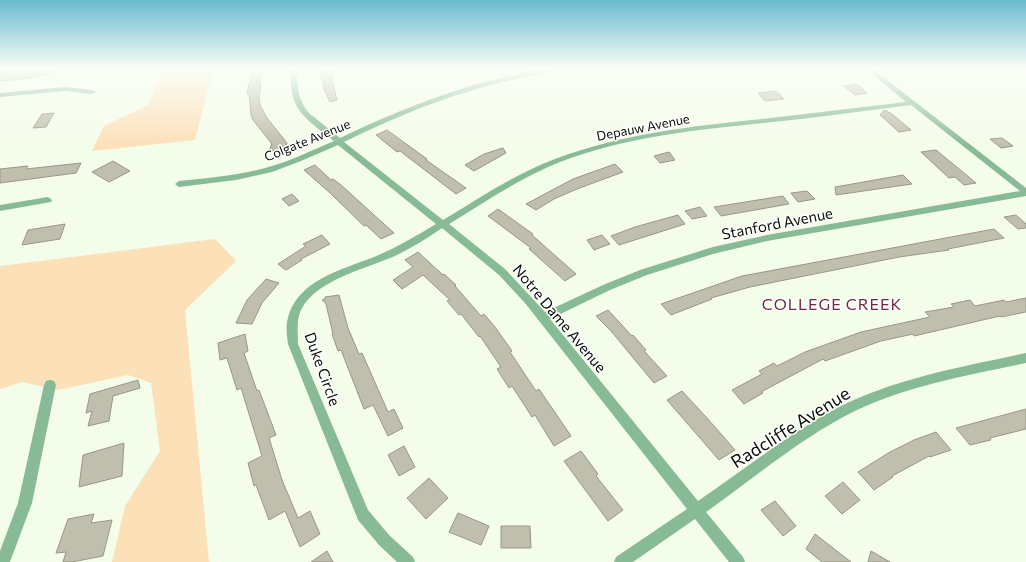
<svg xmlns="http://www.w3.org/2000/svg" width="1026" height="562" viewBox="0 0 1026 562" font-family="Commissioner,sans-serif">
	<style>
		.green { fill: #fce0b8 }
		.building { fill: #c0beac; stroke: #999785 }
		.lines { fill: none; stroke-linecap: round; stroke-linejoin: round }
		.street { fill: #87bb95; fill-rule: evenodd }
		.labels { text-anchor: middle; dominant-baseline: central; stroke-width: 3; stroke-linejoin: round; paint-order: stroke }
		.far-street-label { font-size: 13px; fill: #0b0e08; stroke: #fff }
		.street-label { font-size: 15px; fill: #0b0e08; stroke: #fff }
		.neighbourhood-label { font-size: 16px; letter-spacing: 1px; fill: #6d2940; stroke: #fff }
		.near-street-label { font-size: 18px; fill: #0b0e08; stroke: #fff }
	</style>
	<rect width="100%" height="100%" fill="#f4fcea"/>
	<g class="green">
		<path d="M 179,69 L 213,69 L 195,140 L 92,151 L 104,126 L 148,105 L 161,70 Z"/>
		<path d="M 215,239 L 236,261 L 185,310 L 209,562 L 112,562 L 125,506 L 160,451 L 151,383 L 128,375 L 58,390 L 22,382 L 0,389 L 0,266 Z"/>
	</g>
	<g class="building">
		<path d="M 28,69 L 52,69 L 53,73 L 24,79 L 0,81 L 0,71 Z"/>
		<path d="M 322,69 L 333,69 L 332,79 L 337,100 L 330,102 L 325,92 L 321,76 Z"/>
		<path d="M 262,72 L 259,85 L 261,85 L 259,97 L 260,105 L 267,118 L 287,143 L 284,151 L 269,151 L 272,144 L 253,120 L 251,115 L 249,94 L 247,94 L 249,84 L 252,73 Z"/>
		<path d="M 857,84 L 867,93 L 855,95 L 844,86 Z"/>
		<path d="M 776,91 L 784,99 L 765,101 L 758,93 Z"/>
		<path d="M 884,110 L 892,114 L 911,130 L 899,132 L 880,115 Z"/>
		<path d="M 54,113 L 46,127 L 33,128 L 42,114 Z"/>
		<path d="M 387,130 L 427,159 L 426,160 L 466,188 L 456,194 L 400,151 L 397,152 L 376,135 Z"/>
		<path d="M 1002,138 L 1013,146 L 1001,148 L 990,139 Z"/>
		<path d="M 503,148 L 506,153 L 474,171 L 465,165 L 484,154 Z"/>
		<path d="M 936,150 L 964,173 L 976,183 L 964,185 L 955,177 L 949,178 L 921,152 Z"/>
		<path d="M 669,152 L 675,160 L 660,163 L 654,156 Z"/>
		<path d="M 113,161 L 130,171 L 109,182 L 92,172 Z"/>
		<path d="M 81,163 L 76,173 L 0,183 L 0,169 L 28,166 L 26,169 Z"/>
		<path d="M 615,164 L 623,172 L 577,189 L 554,199 L 536,210 L 526,204 L 573,179 Z"/>
		<path d="M 315,165 L 331,180 L 333,179 L 341,185 L 394,233 L 381,239 L 366,225 L 364,226 L 330,193 L 304,170 Z"/>
		<path d="M 903,175 L 912,184 L 836,195 L 835,187 Z"/>
		<path d="M 807,191 L 815,199 L 798,202 L 791,193 Z"/>
		<path d="M 292,194 L 299,201 L 289,206 L 282,199 Z"/>
		<path d="M 783,196 L 789,204 L 721,216 L 714,207 Z"/>
		<path d="M 700,207 L 707,216 L 692,219 L 685,211 Z"/>
		<path d="M 498,209 L 533,234 L 532,235 L 576,274 L 565,281 L 529,249 L 531,248 L 488,216 Z"/>
		<path d="M 678,215 L 685,224 L 619,245 L 611,236 L 635,227 Z"/>
		<path d="M 1016,215 L 1026,224 L 1026,228 L 1018,229 L 1004,217 Z"/>
		<path d="M 65,224 L 60,239 L 22,245 L 28,230 Z"/>
		<path d="M 994,229 L 1004,238 L 948,249 L 949,250 L 899,257 L 750,287 L 711,298 L 712,299 L 671,315 L 661,304 L 742,276 Z"/>
		<path d="M 322,235 L 330,244 L 301,259 L 302,260 L 286,270 L 278,264 L 306,246 L 303,244 Z"/>
		<path d="M 602,235 L 610,244 L 594,250 L 587,240 Z"/>
		<path d="M 418,252 L 443,275 L 444,274 L 456,285 L 455,286 L 481,316 L 484,314 L 495,327 L 512,351 L 510,352 L 536,391 L 539,389 L 571,436 L 554,446 L 535,415 L 532,417 L 512,386 L 509,388 L 497,369 L 501,367 L 480,336 L 479,337 L 461,314 L 459,315 L 447,301 L 450,300 L 423,275 L 402,289 L 393,280 L 413,267 L 405,260 Z"/>
		<path d="M 266,279 L 279,283 L 262,303 L 252,324 L 236,323 L 247,300 Z"/>
		<path d="M 339,295 L 348,328 L 359,354 L 362,353 L 388,412 L 394,409 L 403,428 L 388,436 L 373,405 L 364,409 L 341,350 L 338,351 L 332,334 L 333,334 L 326,304 L 322,300 L 325,299 L 325,297 Z"/>
		<path d="M 1026,298 L 1026,312 L 1001,317 L 1000,316 L 914,336 L 913,334 L 881,341 L 825,361 L 823,359 L 761,392 L 763,393 L 744,404 L 732,390 L 762,374 L 759,371 L 774,363 L 777,366 L 805,352 L 861,332 L 930,317 L 925,312 L 954,307 L 951,304 L 970,300 L 975,306 L 1004,300 L 1006,302 Z"/>
		<path d="M 608,310 L 632,336 L 633,335 L 646,350 L 644,351 L 667,376 L 654,383 L 611,331 L 596,316 Z"/>
		<path d="M 245,334 L 248,351 L 244,353 L 257,391 L 259,390 L 276,435 L 269,438 L 282,480 L 298,518 L 310,511 L 320,534 L 300,547 L 285,511 L 269,520 L 256,485 L 254,486 L 248,463 L 262,456 L 241,388 L 237,390 L 227,358 L 220,360 L 218,343 Z"/>
		<path d="M 138,380 L 140,388 L 113,396 L 109,421 L 88,426 L 92,411 L 86,413 L 90,394 Z"/>
		<path d="M 682,391 L 707,418 L 735,450 L 719,460 L 667,400 Z"/>
		<path d="M 1026,409 L 1026,429 L 990,438 L 991,440 L 970,445 L 956,428 Z"/>
		<path d="M 936,432 L 951,450 L 930,457 L 929,456 L 892,476 L 893,477 L 874,490 L 858,472 L 890,452 L 914,440 Z"/>
		<path d="M 124,443 L 122,476 L 79,487 L 83,455 Z"/>
		<path d="M 404,446 L 415,467 L 399,476 L 388,455 Z"/>
		<path d="M 581,451 L 598,474 L 596,476 L 623,510 L 608,521 L 564,461 Z"/>
		<path d="M 429,478 L 448,498 L 426,519 L 407,498 Z"/>
		<path d="M 843,482 L 860,500 L 842,514 L 825,496 Z"/>
		<path d="M 775,501 L 796,526 L 783,536 L 761,510 Z"/>
		<path d="M 458,513 L 489,526 L 481,545 L 449,532 Z"/>
		<path d="M 94,514 L 91,523 L 112,520 L 103,556 L 72,562 L 63,562 L 66,552 L 56,553 L 68,519 Z"/>
		<path d="M 501,526 L 530,526 L 531,548 L 501,548 Z"/>
		<path d="M 815,534 L 851,562 L 822,562 L 806,549 Z"/>
		<path d="M 327,551 L 333,562 L 311,562 Z"/>
		<path d="M 871,551 L 890,562 L 868,562 Z"/>
	</g>
	<g class="lines">
		<g class="street">
			<path d="M 292,69 L 298,69 C 296,86 298,99 309,113 L 340,138 C 392,113 444,92 500,78 C 519,74 538,69 557,69 L 556,70 C 527,77 498,82 470,91 C 426,104 385,122 344,142 L 443,220 C 479,198 515,174 555,159 C 621,134 692,126 762,119 C 810,113 858,108 906,102 L 866,69 L 873,69 L 1026,188 L 1026,196 L 767,241 L 713,254 L 647,275 L 610,290 L 550,319 L 698,501 C 744,470 788,434 837,408 C 896,378 962,367 1026,353 L 1026,363 C 969,375 910,385 857,410 C 803,436 756,477 706,512 L 743,557 L 745,562 L 729,562 L 695,519 L 633,562 L 614,562 L 616,557 L 687,509 L 525,303 L 499,275 L 442,228 C 428,238 413,247 397,255 C 369,268 318,279 302,308 C 296,319 298,332 298,344 L 368,510 L 389,535 L 413,557 L 415,562 L 397,562 L 379,545 L 358,520 L 288,344 C 287,337 286,329 287,322 C 294,281 341,270 374,257 C 396,248 416,236 436,224 L 338,145 L 301,161 L 272,172 L 236,180 L 179,187 L 175,184 L 179,181 C 208,178 237,176 265,168 C 288,162 311,151 334,141 C 306,119 286,108 292,69 ZM 911,105 L 1020,191 L 767,235 L 713,247 L 640,270 L 603,285 L 545,312 L 505,269 L 449,224 C 485,202 520,178 560,162 C 625,137 695,130 764,123 C 813,118 862,111 911,105 Z"/>
			<path d="M 65,87 L 92,90 L 96,92 L 92,94 L 65,91 L 0,97 L 0,93 Z"/>
			<path d="M 48,197 L 52,200 L 51,202 L 0,211 L 0,205 Z"/>
			<path d="M 50,380 L 54,381 L 56,385 L 32,503 L 10,562 L 0,562 L 0,551 L 18,503 L 44,385 L 46,381 Z"/>
		</g>
	</g>
	<linearGradient id="sky" x2="0" y2="1"><stop stop-color="#6abad0"/><stop offset="0.47" stop-color="#fafef6"/><stop offset="1" stop-color="#fafef6" stop-opacity="0"/></linearGradient>
	<rect width="1026" height="147" fill="url(#sky)"/>
	<g class="labels">
		<g class="far-street-label">
			<text transform="translate(643 127) rotate(-11)">Depauw Avenue</text>
			<text transform="translate(307 140) rotate(-22)">Colgate Avenue</text>
		</g>
		<g class="street-label">
			<text transform="translate(777 223) rotate(-11)">Stanford Avenue</text>
			<text transform="translate(560 318) rotate(50)">Notre Dame Avenue</text>
			<text transform="translate(323 369) rotate(70)">Duke Circle</text>
		</g>
		<g class="neighbourhood-label">
			<text x="832" y="303">COLLEGE CREEK</text>
		</g>
		<g class="near-street-label">
			<text transform="translate(790 427) rotate(-32)">Radcliffe Avenue</text>
		</g>
	</g>
</svg>
